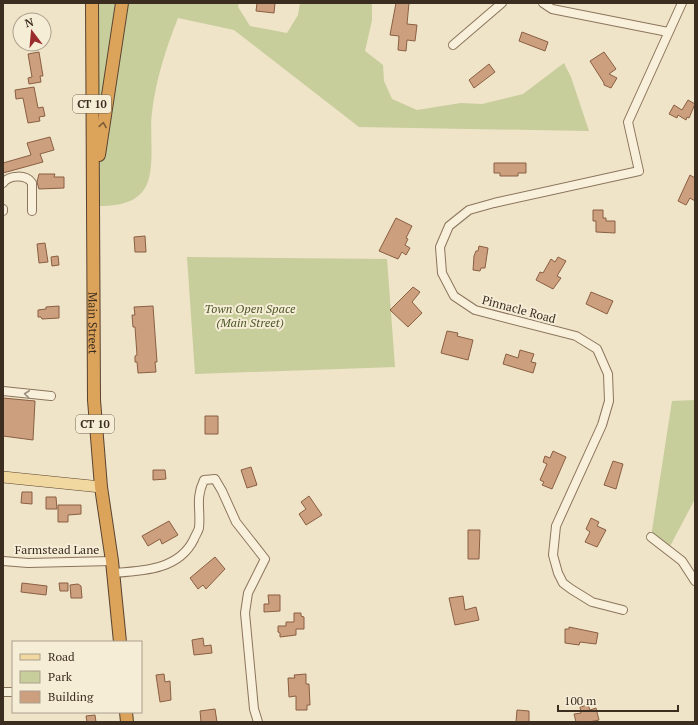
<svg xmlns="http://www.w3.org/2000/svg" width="698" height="725" viewBox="0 0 698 725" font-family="'PT Serif',serif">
<rect width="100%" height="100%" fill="#efe3c8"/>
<!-- green -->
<path fill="#c7cd9b" d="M92 3H239L238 7 250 26 287 33 298 15 300 3H372V20L365 51 383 65 384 81 392 99 417 110 461 103 482 104 523 94 564 63 571 77 589 131 359 127 234 30 178 18C166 48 156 79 152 112 149 133 156 170 145 188 134 206 111 206 93 206Z
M187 257 387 259 395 367 195 374Z
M695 400V499L668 550 651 537 672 401Z"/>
<!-- building -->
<path fill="#cc9f7e" stroke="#8a5f42" d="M257 3H275L274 13 256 11Z
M396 3H409L407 24 417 25 415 41 407 40 406 51 398 50 399 36 390 35Z
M522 32 548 42 545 51 519 41Z
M39 52 43 76H40L41 82 29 84 28 78 32 77 28 54Z
M604 52 616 69 609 74 617 78 611 88 604 85V83L590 61Z
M489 64 495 72 474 88 469 80Z
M34 87 38 108 43 107 45 116 39 117 40 121 28 123 23 98 16 99 15 90Z
M688 100 695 104 689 118 687 117 686 120 678 115 677 118 669 114 674 105 682 110Z
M50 137 54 150 40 154 43 162 3 173V163L31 155 27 143Z
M494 163H526V173H518V176H500V173H494Z
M39 174H55L54 177H64V188L39 189 37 182Z
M690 175 695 178V201L690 198 686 205 678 201Z
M593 210H603V218H606V221H615V233L596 232V221H593Z
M396 218 412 226 406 238 408 239 405 245 410 248 406 255 402 252 398 259 379 251Z
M145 236 146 252H135L134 237Z
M45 243 48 262 39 263 37 244Z
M479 246 488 248 485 268H481L480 271 473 270 474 256 476 251H478Z
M58 256 59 265 52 266 51 257Z
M558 257 566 261 557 276 561 278 553 289 536 280 540 272 543 273 551 259 555 262Z
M413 287 420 292 412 302 422 313 408 327 390 310Z
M591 292 613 301 607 314 586 304Z
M59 306V318L42 319 41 317H38V310L46 309V307Z
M153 306 157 362H155L156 372 138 373 137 362H135V356L137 355 135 327H133L132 315H135L134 307Z
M447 331 458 333 457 336 473 340 468 360 441 353Z
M520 350 534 354 531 362 536 363 533 373 503 364 506 354 518 358Z
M3 398 35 401 33 440 3 436Z
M205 416H218V434H205Z
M553 451 566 457 552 489 542 485 544 482 540 480 547 464 543 462 545 456 550 458Z
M613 461 623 464 616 489 604 485Z
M251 467 257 485 247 488 241 470Z
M153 470H165L166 479 153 480Z
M22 492H32V504L21 503Z
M309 496 322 515 306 525 299 514 306 509 301 502Z
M46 497H56L57 509H46Z
M58 505H81V514L68 515V522H58Z
M591 518 599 522 597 526 606 530 597 547 585 542 590 532 586 529Z
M169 521 178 535 162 544 160 539 148 546 142 536Z
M468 530H480L479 559H468Z
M215 557 225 569 206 589 203 585 198 589 190 578Z
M22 583 47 586 46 595 21 592Z
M59 583H68V591H60Z
M78 584 81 586 82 598H71L70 585Z
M268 595H280V611L264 612V604H269Z
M463 596 465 610 476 607 479 620 455 625 449 598Z
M294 613H301V616L304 617V629H296V635L280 637V633L278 632V626H286V622H294Z
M569 627 598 633 596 644 580 642 579 645 565 643V629H569Z
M203 638 204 646 211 645 212 653 194 655 192 640Z
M164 674 165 682 170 681 171 700 160 702 156 675Z
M306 674V684H309L310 705H307V710H296V696L289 697 288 678H295L294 675Z
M588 705 590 710 596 708 599 720 589 722H576L574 714 581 713 580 707Z
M215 709 217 722H201L200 711Z
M517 710 529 711V722H516Z
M95 715 96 722H87L86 716Z"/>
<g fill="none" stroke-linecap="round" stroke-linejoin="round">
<defs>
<path id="minor" d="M543 3 552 9 668 32
M453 45 502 3
M3 183C9 175 26 174 32 183V211
M3 209V211
M3 391 51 396
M651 537 682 561 695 581
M3 561 28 563 112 561
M113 573C143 571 179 570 194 539 195 536 198 532 199 528 201 509 195 499 204 480L215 479 222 491 236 522 265 559 248 593 245 613 254 709 258 722
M623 610 592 602 571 589 563 583 558 573 553 555 556 526 602 425 609 401 608 374 597 349 576 336 475 310 454 296 442 273 440 247 449 226 469 210 494 203 639 171 628 122 682 3
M3 692H13"/>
<path id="major" d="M3 477 101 487"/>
<g id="highway">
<path id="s1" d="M92 3 94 400 101 487 112 561 120 642"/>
<path d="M99 155 122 3"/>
<path d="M126 712 127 722"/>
</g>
</defs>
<!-- minor casing -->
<use href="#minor" stroke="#8b755c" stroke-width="10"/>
<!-- major casing -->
<use href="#major" stroke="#594330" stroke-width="12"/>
<!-- highway casing -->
<use href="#highway" stroke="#594330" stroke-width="14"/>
<!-- minor -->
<use href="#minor" stroke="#f9f0db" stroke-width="8"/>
<!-- major -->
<use href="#major" stroke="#f1d8a0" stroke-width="11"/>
<!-- highway -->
<use href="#highway" stroke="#dca35a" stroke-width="12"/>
</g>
<!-- one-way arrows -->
<defs><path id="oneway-chevron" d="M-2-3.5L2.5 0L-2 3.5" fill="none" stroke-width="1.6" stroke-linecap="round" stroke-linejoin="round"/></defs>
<use stroke="#7b5c37" href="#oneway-chevron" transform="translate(103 125) rotate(-81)"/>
<use stroke="#9a8e7e" href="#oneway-chevron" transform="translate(27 394) rotate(-174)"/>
<g text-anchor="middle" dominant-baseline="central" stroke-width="4" stroke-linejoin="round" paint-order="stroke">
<!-- shield labels -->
<g fill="#f6edd7" stroke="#736757" stroke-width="1">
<rect x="73" y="95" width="38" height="18" rx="3"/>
<rect x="76" y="415" width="38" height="18" rx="3"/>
</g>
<g font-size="11" font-weight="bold" fill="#3b2d20">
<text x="92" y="104">CT 10</text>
<text x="95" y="424">CT 10</text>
</g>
<!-- park labels -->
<g font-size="12" font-style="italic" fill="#4b5727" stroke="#f6edd7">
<text x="250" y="308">Town Open Space<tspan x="250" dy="14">(Main Street)</tspan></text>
</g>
<!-- street labels -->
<g font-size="12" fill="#3b2d20" stroke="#f6edd7">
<text transform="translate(519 309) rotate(15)">Pinnacle Road</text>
<text stroke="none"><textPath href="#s1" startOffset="320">Main Street</textPath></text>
<text x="57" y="549">Farmstead Lane</text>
</g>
</g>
<!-- border -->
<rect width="698" height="725" fill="none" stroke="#3b2d20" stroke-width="8"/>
<!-- legend -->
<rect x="12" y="641" width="130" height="72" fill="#f6edd7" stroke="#aba08e"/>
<rect x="20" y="654" width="20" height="6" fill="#f1d8a0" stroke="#aba08e"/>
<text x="48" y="661" font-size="12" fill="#3b2d20">Road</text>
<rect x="20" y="671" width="20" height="12" fill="#c7cd9b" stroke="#aba08e"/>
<text x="48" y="681" font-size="12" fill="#3b2d20">Park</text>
<rect x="20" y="691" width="20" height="12" fill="#cc9f7e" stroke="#aba08e"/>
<text x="48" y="701" font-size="12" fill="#3b2d20">Building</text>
<!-- north arrow -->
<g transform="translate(32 32) rotate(344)"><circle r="19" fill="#f6edd7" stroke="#aba08e"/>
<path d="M0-3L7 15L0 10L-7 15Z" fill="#9a2c2d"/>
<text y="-6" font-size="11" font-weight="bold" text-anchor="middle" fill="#3b2d20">N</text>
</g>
<!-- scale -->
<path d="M558 705v6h120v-6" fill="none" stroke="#3b2d20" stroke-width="2"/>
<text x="564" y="705" font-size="12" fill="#3b2d20" stroke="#f6edd7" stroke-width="3" paint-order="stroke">100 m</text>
</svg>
